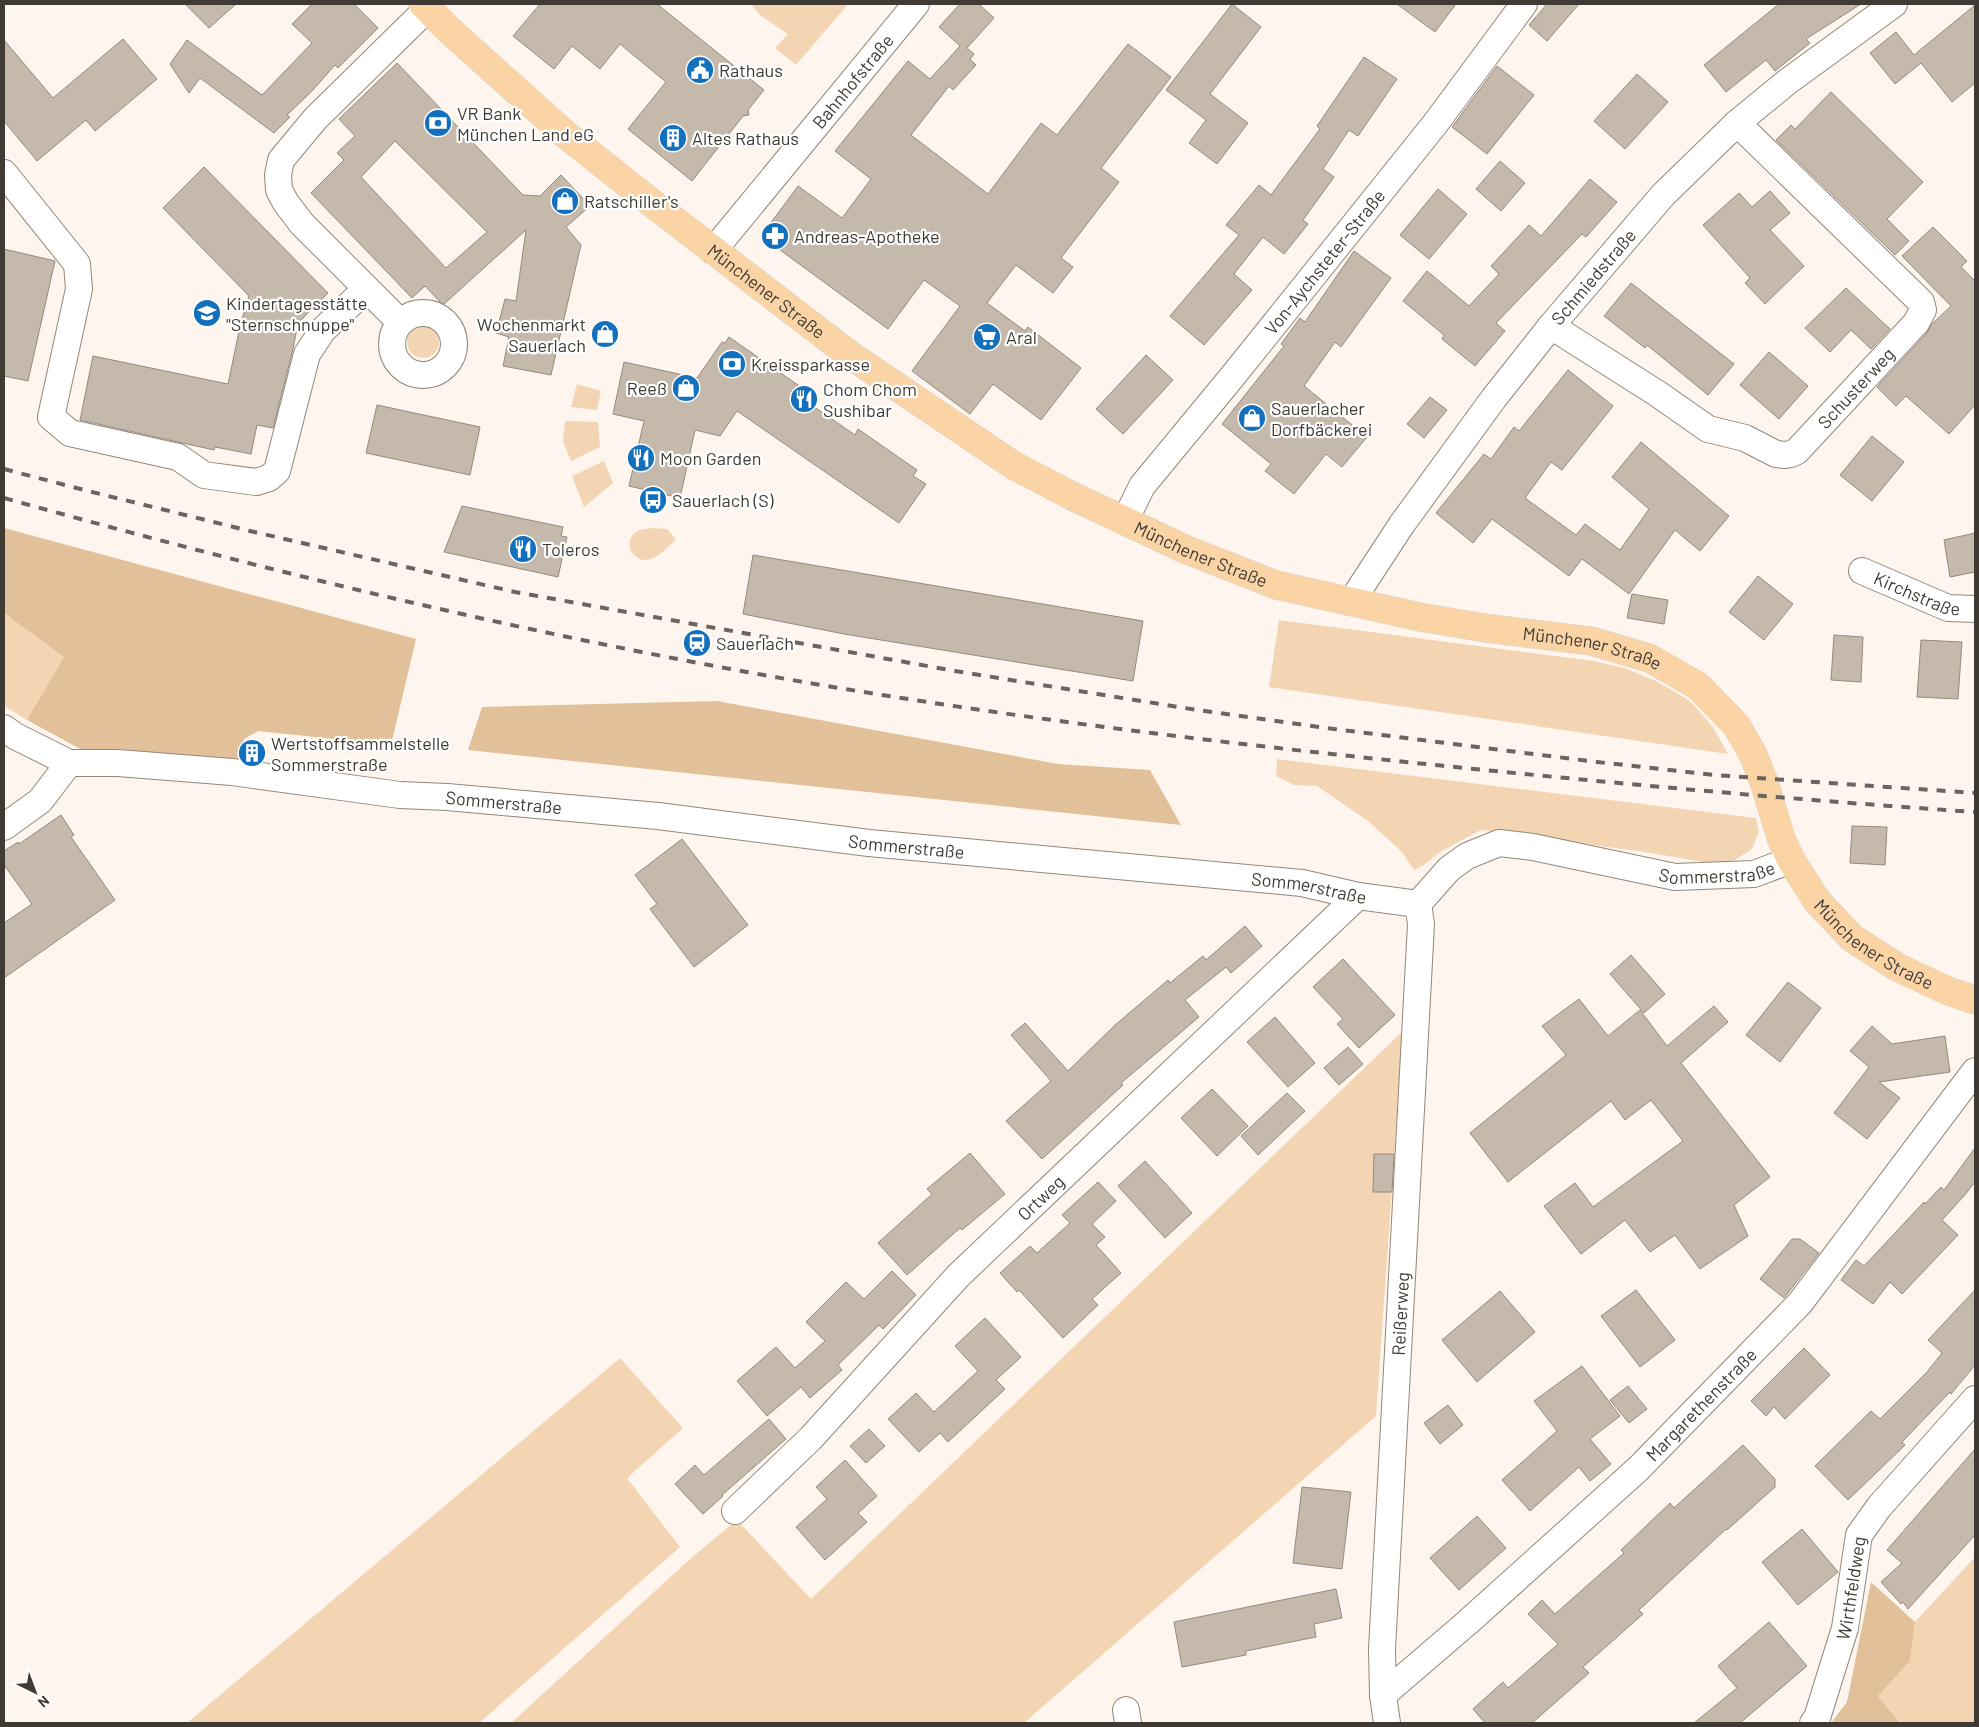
<svg xmlns="http://www.w3.org/2000/svg" width="1979" height="1727" viewBox="0 0 1979 1727" font-family="Barlow,sans-serif">
<rect width="100%" height="100%" fill="#fef6ee"/>
<!-- green -->
<path fill="#f3d5b4" d="M751 4H848L796 65 775 48 788 34 761 16Z
M407 342a16 16 0 1 1 32 0a16 16 0 1 1-32 0Z
M577 384 601 391 597 410 571 407Z
M565 421 598 422 600 447 571 461 563 441Z
M604 461 613 483 584 507 572 476Z
M654 528 667 529 676 539C669 546 661 555 651 559 632 565 621 540 638 531 643 528 649 529 654 528Z
M4 613 65 657 27 720 4 706Z
M1279 620 1594 661 1625 668 1656 681 1690 701 1713 727 1728 754 1269 687Z
M1277 759 1756 818 1759 832 1752 849 1735 860 1715 864 1645 852 1481 830 1440 852 1424 865 1414 870 1401 851 1368 821 1317 786 1294 785 1276 776Z
M1403 1031 1376 1416 1024 1723H511L690 1559 737 1520 811 1599Z
M620 1358 683 1428 627 1478 680 1547 479 1723H187Z
M1975 1557V1723H1900L1878 1696 1910 1661 1915 1622Z"/>
<!-- forest -->
<path fill="#e1c09a" d="M4 528 416 639 391 745 258 731 244 739 242 763 84 751 27 720 64 657 4 613Z
M717 701 1058 764 1150 770 1181 825 468 750 482 707Z
M1871 1582 1915 1622 1910 1661 1878 1696 1900 1723H1831L1847 1702Z"/>
<!-- building -->
<path fill="#c5b9ac" stroke="#958a7d" fill-rule="evenodd" d="M185 4H236L209 28Z
M312 4H354L378 28 338 68 335 65 312 91 287 115 290 117 274 133 200 78 189 93 170 64 187 40 262 95 312 43 292 24Z
M540 4H657L764 90 748 110 749 115 743 116 692 181 628 129 666 82 620 44 600 69 572 46 554 69 513 36Z
M960 4H979L994 18 967 48 974 54 970 59 976 65 953 90 949 86 911 135 988 194 1041 123 1057 135 1128 44 1171 77 1101 168 1119 182 1061 258 1073 267 1053 293 1016 265 987 303 1025 331 1028 327 1081 368 1041 420 993 384 970 414 912 371 960 306 924 280 888 329 761 236 798 186 842 218 871 179 835 151 908 61 930 79 960 46 939 27Z
M1232 4 1261 27 1210 94 1248 123 1217 164 1189 143 1206 120 1166 90Z
M1397 4H1456L1435 32Z
M1547 4H1579L1547 41 1529 25Z
M1779 4H1861L1806 39 1810 43 1775 71 1766 60 1726 92 1704 65Z
M1975 5V83L1952 102 1921 63 1895 84 1870 53 1896 32 1914 55Z
M123 39 157 79 95 131 86 120 37 161 4 121V40L53 98Z
M1364 57 1397 79 1358 136 1349 130 1323 169 1334 177 1303 220 1308 224 1284 254 1263 237 1234 274 1252 290 1204 345 1170 316 1239 235 1226 225 1259 185 1271 195 1320 129 1317 126Z
M397 63 523 195 540 196 561 175 590 206 566 227 581 245 551 375 503 366 509 337 496 333 505 299 516 301 526 230 443 305 425 286 412 298 311 193 344 160 337 153 355 136 339 119ZM395 141 487 232 446 268 361 177Z
M1497 66 1534 95 1487 154 1452 127Z
M1637 74 1668 102 1625 149 1594 121Z
M1831 92 1923 182 1887 219 1909 241 1895 255 1776 140 1791 125 1795 129Z
M1500 161 1525 183 1501 211 1476 189Z
M204 167 328 293 298 323 293 349 273 428 257 425 251 454 215 447 214 450 80 420 93 356 228 384 241 322 249 296 163 208Z
M1590 179 1617 202 1586 237 1582 234 1496 323 1505 331 1475 366 1442 339 1444 335 1403 301 1427 271 1469 306 1499 274 1491 266 1529 225 1541 236Z
M1438 189 1467 214 1429 259 1400 235Z
M1770 191 1790 213 1770 230 1804 266 1765 304 1745 283 1750 278 1703 225 1739 193 1752 207Z
M1933 227 1967 261 1961 267 1975 281V405L1949 434 1906 396 1896 406 1877 387 1927 333 1932 324 1951 306 1902 256Z
M4 249 55 261 28 381 4 376Z
M1354 251 1391 278 1341 347 1335 342 1304 386 1367 437 1342 467 1326 454 1294 494 1265 471 1271 464 1222 424 1284 346 1281 344 1300 318 1305 322Z
M1631 283 1734 364 1708 395 1647 345 1645 348 1604 316Z
M1846 288 1890 329 1871 349 1851 330 1830 352 1805 328Z
M729 337 818 399 813 406 855 435 858 429 917 470 913 476 926 484 899 523 737 411 720 436 695 430 680 498 629 486 644 421 613 414 624 362 697 378 722 342 725 343Z
M1769 352 1808 386 1779 419 1740 385Z
M1146 355 1173 380 1123 434 1096 409Z
M1568 370 1613 406 1562 470 1551 462 1525 498 1576 535 1585 524 1620 550 1649 509 1612 477 1641 442 1729 516 1700 551 1675 530 1629 594 1582 559 1569 576 1492 519 1473 543 1436 513 1484 454 1491 459 1514 427 1519 431Z
M1430 397 1447 410 1424 438 1407 424Z
M377 405 480 427 470 475 366 453Z
M1872 436 1904 462 1872 501 1840 475Z
M462 506 563 527 561 536 567 537 558 577 444 552Z
M1975 533V572L1950 577 1944 540Z
M753 555 1143 621 1133 681 844 634 743 614Z
M1758 576 1793 604 1764 640 1729 612Z
M1632 594 1668 600 1664 624 1627 618Z
M1834 635 1863 637 1861 682 1831 680Z
M1921 640 1962 642 1958 699 1917 697Z
M61 815 74 835 71 837 115 900 4 978V923L32 904 4 865V851L18 842 19 844Z
M1852 826 1887 827 1885 865 1850 863Z
M682 839 748 925 694 967 650 909 657 904 635 875Z
M1245 926 1262 946 1231 973 1226 967 1185 1000 1199 1017 1121 1083 1123 1085 1042 1159 1006 1121 1051 1081 1011 1035 1025 1023 1068 1071 1114 1026 1168 980 1170 983 1203 956 1206 960Z
M1631 955 1665 994 1644 1013 1610 974Z
M1343 959 1395 1015 1359 1048 1337 1024 1343 1019 1313 987Z
M1788 982 1821 1008 1780 1062 1746 1035Z
M1579 999 1608 1036 1640 1010 1667 1046 1714 1006 1728 1022 1681 1063 1770 1177 1734 1205 1748 1236 1700 1269 1675 1235 1650 1252 1625 1220 1581 1254 1544 1206 1575 1183 1593 1207 1683 1141 1651 1100 1625 1120 1611 1101 1508 1182 1470 1133 1566 1055 1542 1026Z
M1275 1017 1315 1063 1288 1087 1247 1042Z
M1872 1026 1892 1044 1945 1036 1950 1072 1879 1082 1900 1098 1867 1139 1834 1113 1869 1067 1850 1051Z
M1348 1047 1363 1064 1339 1085 1324 1068Z
M1212 1089 1248 1126 1217 1156 1181 1118Z
M1287 1093 1305 1111 1258 1155 1241 1136Z
M1975 1148V1182L1964 1196 1942 1220 1958 1235 1902 1294 1890 1282 1873 1304 1841 1280 1856 1260 1864 1266 1924 1202 1925 1204 1941 1187 1944 1190Z
M970 1153 1005 1194 962 1230 960 1228 907 1275 878 1243 932 1194 927 1189Z
M1374 1154H1394L1392 1192H1373Z
M1145 1161 1192 1213 1165 1238 1118 1186Z
M1098 1182 1116 1201 1092 1224 1105 1237 1096 1245 1121 1273 1092 1299 1098 1305 1063 1338 1019 1290 1017 1292 1000 1273 1030 1246 1037 1253 1070 1223 1062 1215Z
M1792 1239H1800L1819 1253 1784 1298 1760 1279Z
M892 1271 916 1295 883 1329 879 1325 838 1365 842 1370 810 1398 801 1387 767 1416 737 1381 776 1347 795 1368 825 1341 806 1322 846 1282 864 1299Z
M1636 1290 1675 1340 1640 1367 1601 1316Z
M1975 1290V1365L1951 1394 1950 1392 1902 1442 1905 1445 1848 1500 1815 1466 1871 1411 1880 1419 1927 1372 1942 1353 1928 1340Z
M1500 1291 1535 1332 1477 1382 1442 1340Z
M985 1318 1021 1357 996 1380 1005 1389 948 1442 940 1433 919 1452 888 1419 916 1393 934 1412 978 1371 955 1346Z
M1804 1348 1830 1375 1785 1419 1774 1407 1766 1416 1751 1401Z
M1582 1366 1620 1416 1590 1439 1611 1464 1590 1481 1579 1467 1530 1511 1502 1480 1557 1431 1534 1401Z
M1628 1386 1647 1409 1629 1423 1610 1400Z
M1448 1405 1463 1425 1440 1444 1424 1423Z
M769 1419 786 1439 722 1495 723 1496 703 1514 675 1484 695 1465 704 1475Z
M869 1429 885 1446 866 1463 850 1446Z
M1743 1445 1775 1479V1487L1727 1530 1726 1529 1639 1610 1643 1614 1583 1667 1589 1673 1532 1723H1485L1473 1709 1503 1682 1508 1688 1558 1644 1528 1614 1542 1600 1555 1614 1624 1553 1621 1550 1670 1503 1674 1508Z
M1975 1449V1535L1908 1609 1903 1602 1901 1604 1881 1582 1902 1563 1887 1550Z
M845 1460 877 1496 858 1513 867 1522 825 1560 796 1527 827 1499 816 1487Z
M1302 1487 1351 1492 1342 1569 1293 1563Z
M1477 1516 1506 1548 1459 1590 1430 1558Z
M1802 1529 1838 1572 1798 1605 1762 1562Z
M1336 1589 1342 1618 1314 1624 1316 1637 1246 1651V1655L1182 1667 1174 1622Z
M1769 1622 1807 1666 1740 1723H1694L1737 1688 1718 1666Z"/>
<g fill="none" stroke-linecap="round" stroke-linejoin="round">
<defs>
<g id="minor">
<path d="M4 173 77 264 79 289 51 417 70 433 178 457 204 475 256 482 269 478 277 471 307 354 323 330 366 289"/>
<path id="s1" d="M713 251 916 4"/>
<circle cx="423" cy="344" r="31"/>
<path d="M400 322 302 224 286 203 279 190 278 175 281 160 315 119 428 8"/>
<path id="s2" d="M1551 326 1658 394 1708 429 1745 438 1776 454 1785 455 1791 454 1797 451 1916 323 1923 310 1921 302 1737 123"/>
<path id="s3" d="M1125 521 1142 486 1232 377 1435 124 1524 4"/>
<path id="s4" d="M1862 571 1948 608 1975 609"/>
<path id="s5" d="M1351 602 1402 524 1494 398 1551 326 1663 195 1737 123 1787 82 1894 4"/>
<path id="s6" d="M4 728 15 736 69 763H118L232 772 400 795 447 797 658 816 869 843 1302 883 1358 896 1418 904"/>
<path d="M4 827 40 801 69 763"/>
<path id="s7" d="M1418 904 1449 869 1467 856 1499 843 1533 847 1675 877 1754 874 1791 860"/>
<path id="s8" d="M735 1511 811 1438 958 1276 1358 896"/>
<path id="s9" d="M1383 1695 1468 1622 1638 1469 1800 1303 1975 1071"/>
<path d="M1126 1710 1128 1723"/>
<path id="s10" d="M1387 1723 1383 1695 1382 1649 1421 924 1418 904"/>
<path id="s11" d="M1813 1723 1817 1718 1845 1628 1859 1535 1879 1507 1975 1399"/>
</g>
<g id="major">
<path id="s12" d="M423 4 449 30 565 134 657 207 850 355 1013 465 1072 496 1187 550 1276 585 1420 617 1485 628 1591 641 1649 658 1698 686 1736 725 1753 754 1765 785 1781 838 1791 860 1817 901 1852 938 1897 967 1948 991 1975 1000"/>
</g>
</defs>
<!-- minor casing -->
<use href="#minor" stroke="#92877a" stroke-width="28"/>
<!-- major casing -->
<use href="#major" stroke="#d5d4d2" stroke-width="29"/>
<!-- minor -->
<use href="#minor" stroke="#fff" stroke-width="26"/>
<!-- major -->
<use href="#major" stroke="#fbd4a6" stroke-width="28"/>
<!-- rail -->
<path stroke="#6b655f" stroke-width="4" stroke-dasharray="9 9" stroke-linecap="butt" d="M4 469 88 491 250 531 515 592 955 671 1197 710 1334 729 1597 762 1714 775 1975 793
M4 498C230 561 457 617 688 661 938 709 1191 740 1445 766 1621 784 1798 800 1975 812"/>
</g>
<!-- icons -->
<defs>
<symbol id="civic-disc" viewBox="-11 -11 22 22"><circle r="9.5" fill="#1370bd" stroke="#fff"/><path d="M-.6-6.5H3V-4.5H.6V-3L4-1V1h2V6H-6V1h2V-1L-.6-3ZM-1.2 2.5V6h2.4V2.5Z" fill="#fff"/></symbol>
<symbol id="bank-disc" viewBox="-11 -11 22 22"><circle r="9.5" fill="#1370bd" stroke="#fff"/><path d="M-6-4H6V4H-6ZM0-2.3a2.3 2.3 0 1 0 0 4.6a2.3 2.3 0 1 0 0-4.6Z" fill="#fff"/></symbol>
<symbol id="building-disc" viewBox="-11 -11 22 22"><circle r="9.5" fill="#1370bd" stroke="#fff"/><path d="M-4-6H4V6H1V3H-1V6H-4ZM-2.5-4.3h1.7v1.8h-1.7ZM.8-4.3h1.7v1.8H.8ZM-2.5-1h1.7V.8h-1.7ZM.8-1h1.7V.8H.8Z" fill="#fff"/></symbol>
<symbol id="shop-disc" viewBox="-11 -11 22 22"><circle r="9.5" fill="#1370bd" stroke="#fff"/><path d="M-5-2.5h2.3a2.7 3.5 0 0 1 5.4 0H5L5.5 6h-11ZM-1.5-2.5h3a1.5 2.3 0 0 0-3 0Z" fill="#fff"/></symbol>
<symbol id="pharmacy-disc" viewBox="-11 -11 22 22"><circle r="9.5" fill="#1370bd" stroke="#fff"/><path d="M-2-6h4v4h4v4h-4v4h-4v-4h-4v-4h4Z" fill="#fff"/></symbol>
<symbol id="school-disc" viewBox="-11 -11 22 22"><circle r="9.5" fill="#1370bd" stroke="#fff"/><path d="M0-5L7-2L0 1L-7-2ZM-4 1L0 2.5L4 1V4Q0 6-4 4Z" fill="#fff"/></symbol>
<symbol id="supermarket-disc" viewBox="-11 -11 22 22"><circle r="9.5" fill="#1370bd" stroke="#fff"/><path d="M-6-5.5h2.5l.6 2H6L4.5 2H-2.5L-4.4-4H-6ZM-1.5 3.2a1.3 1.3 0 1 0 .1 0ZM3 3.2a1.3 1.3 0 1 0 .1 0Z" fill="#fff"/></symbol>
<symbol id="restaurant-disc" viewBox="-11 -11 22 22"><circle r="9.5" fill="#1370bd" stroke="#fff"/><path d="M-5-6h1v4h1v-4h1v4h1v-4h1v5L-1.5 .5V6h-2V.5L-5-1ZM5-6V6H3V1.5H1.5Q1.5-4 5-6Z" fill="#fff"/></symbol>
<symbol id="bus-disc" viewBox="-11 -11 22 22"><circle r="9.5" fill="#1370bd" stroke="#fff"/><path d="M-5-6H5V4H4V6H2V4H-2V6H-4V4H-5ZM-3.5-4V0h7V-4ZM-3.5 1.2v1.5H-2V1.2ZM2 1.2v1.5H3.5V1.2Z" fill="#fff"/></symbol>
<symbol id="station-disc" viewBox="-11 -11 22 22"><circle r="9.5" fill="#1370bd" stroke="#fff"/><path d="M-3-6H3Q5-6 5-4V2Q5 4 3 4L4.5 6H3L1.5 4h-3L-3 6H-4.5L-3 4Q-5 4-5 2V-4Q-5-6-3-6ZM-3.5-4v3h7v-3ZM-3.5 1v1.5H-2V1ZM2 1v1.5H3.5V1Z" fill="#fff"/></symbol>
</defs>
<g fill-rule="evenodd">
<use href="#civic-disc" x="684" y="54" width="32" height="32"/>
<use href="#bank-disc" x="422" y="107" width="32" height="32"/>
<use href="#building-disc" x="657" y="122" width="32" height="32"/>
<use href="#shop-disc" x="549" y="185" width="32" height="32"/>
<use href="#pharmacy-disc" x="759" y="220" width="32" height="32"/>
<use href="#school-disc" x="191" y="297" width="32" height="32"/>
<use href="#shop-disc" x="589" y="318" width="32" height="32"/>
<use href="#supermarket-disc" x="971" y="321" width="32" height="32"/>
<use href="#bank-disc" x="716" y="348" width="32" height="32"/>
<use href="#shop-disc" x="670" y="372" width="32" height="32"/>
<use href="#restaurant-disc" x="788" y="383" width="32" height="32"/>
<use href="#shop-disc" x="1236" y="402" width="32" height="32"/>
<use href="#restaurant-disc" x="625" y="442" width="32" height="32"/>
<use href="#bus-disc" x="637" y="484" width="32" height="32"/>
<use href="#restaurant-disc" x="507" y="533" width="32" height="32"/>
<use href="#station-disc" x="681" y="627" width="32" height="32"/>
<use href="#building-disc" x="236" y="737" width="32" height="32"/>
</g>
<g text-anchor="middle" dominant-baseline="central" stroke-width="4.5" stroke-linejoin="round" paint-order="stroke">
<!-- poi labels -->
<g font-size="18" fill="#3f3a34" stroke="#fff" text-anchor="start">
<text x="719" y="70">Rathaus</text>
<text x="457" y="113">VR Bank<tspan x="457" dy="21">München Land eG</tspan></text>
<text x="692" y="138">Altes Rathaus</text>
<text x="584" y="201">Ratschiller's</text>
<text x="794" y="236">Andreas-Apotheke</text>
<text x="226" y="303">Kindertagesstätte<tspan x="226" dy="21">"Sternschnuppe"</tspan></text>
<text x="586" y="324" text-anchor="end">Wochenmarkt<tspan x="586" dy="21">Sauerlach</tspan></text>
<text x="1006" y="337">Aral</text>
<text x="751" y="364">Kreissparkasse</text>
<text x="667" y="388" text-anchor="end">Reeß</text>
<text x="823" y="389">Chom Chom<tspan x="823" dy="21">Sushibar</tspan></text>
<text x="1271" y="408">Sauerlacher<tspan x="1271" dy="21">Dorfbäckerei</tspan></text>
<text x="660" y="458">Moon Garden</text>
<text x="672" y="500">Sauerlach (S)</text>
<text x="542" y="549">Toleros</text>
<text x="716" y="643">Sauerlach</text>
<text x="271" y="743">Wertstoffsammelstelle<tspan x="271" dy="21">Sommerstraße</tspan></text>
</g>
<!-- street labels -->
<g font-size="18" fill="#3f3a34" stroke="#fff">
<text stroke="none"><textPath href="#s1" startOffset="220">Bahnhofstraße</textPath></text>
<text stroke="none"><textPath href="#s3" startOffset="328">Von-Aychsteter-Straße</textPath></text>
<text stroke="none"><textPath href="#s5" startOffset="406">Schmiedstraße</textPath></text>
<text stroke="none"><textPath href="#s12" startOffset="448">Münchener Straße</textPath></text>
<text stroke="none"><textPath href="#s2" startOffset="369">Schusterweg</textPath></text>
<text stroke="none"><textPath href="#s12" startOffset="958">Münchener Straße</textPath></text>
<text stroke="none"><textPath href="#s4" startOffset="60">Kirchstraße</textPath></text>
<text stroke="none"><textPath href="#s12" startOffset="1362">Münchener Straße</textPath></text>
<text stroke="none"><textPath href="#s6" startOffset="511">Sommerstraße</textPath></text>
<text stroke="none"><textPath href="#s6" startOffset="916">Sommerstraße</textPath></text>
<text stroke="none"><textPath href="#s7" startOffset="325">Sommerstraße</textPath></text>
<text stroke="none"><textPath href="#s6" startOffset="1321">Sommerstraße</textPath></text>
<text stroke="none"><textPath href="#s12" startOffset="1798">Münchener Straße</textPath></text>
<text stroke="none"><textPath href="#s8" startOffset="438">Ortweg</textPath></text>
<text stroke="none"><textPath href="#s10" startOffset="410">Reißerweg</textPath></text>
<text stroke="none"><textPath href="#s9" startOffset="431">Margarethenstraße</textPath></text>
<text stroke="none"><textPath href="#s11" startOffset="141">Wirthfeldweg</textPath></text>
</g>
</g>
<!-- border -->
<rect width="1979" height="1727" fill="none" stroke="#3f3a34" stroke-width="10"/>
<!-- north arrow -->
<g transform="translate(35 1692) rotate(138)" stroke="#ffffff" stroke-width="4" paint-order="stroke">
<path d="M0-4L9 19L0 12L-9 19Z" fill="#3f3a34"/>
<text y="-8" font-size="14" font-weight="bold" text-anchor="middle" fill="#3f3a34">N</text>
</g>
</svg>
